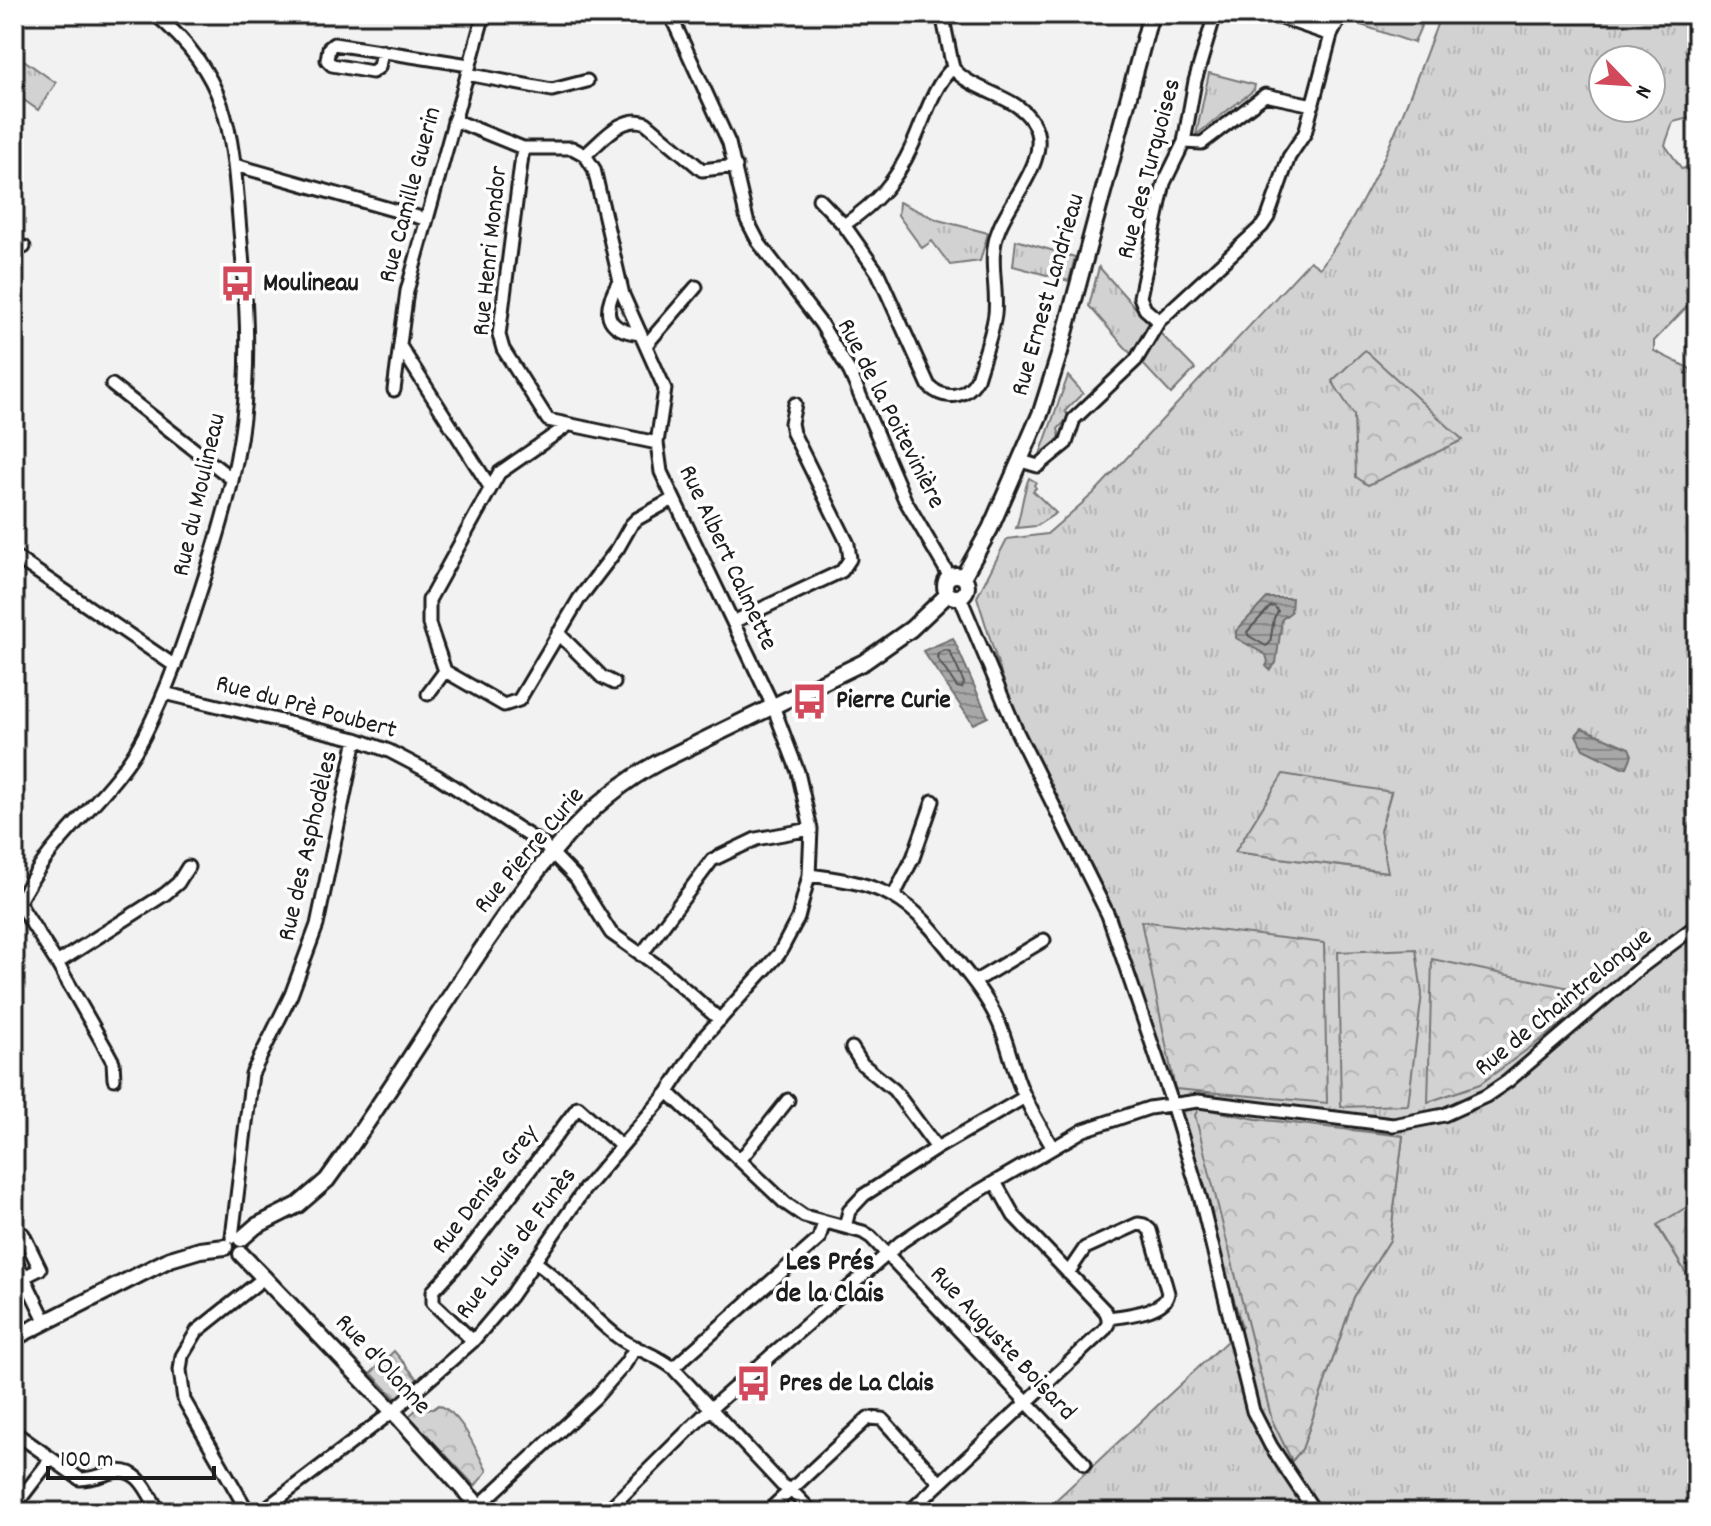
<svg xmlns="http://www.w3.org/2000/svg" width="1711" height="1526" viewBox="0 0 1711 1526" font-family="Dekko,sans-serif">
<defs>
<pattern id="grass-tufts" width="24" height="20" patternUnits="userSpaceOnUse" patternTransform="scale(2)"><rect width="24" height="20" fill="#d2d2d2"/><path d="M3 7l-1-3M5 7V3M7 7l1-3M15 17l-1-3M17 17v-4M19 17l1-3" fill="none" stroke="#b4b4b4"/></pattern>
<pattern id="forest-crowns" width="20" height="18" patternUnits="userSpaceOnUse" patternTransform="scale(2)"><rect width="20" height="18" fill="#d2d2d2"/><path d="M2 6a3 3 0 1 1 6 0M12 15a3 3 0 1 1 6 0" fill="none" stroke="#b4b4b4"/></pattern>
<pattern id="water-rules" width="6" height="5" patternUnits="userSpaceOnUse" patternTransform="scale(2)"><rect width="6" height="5" fill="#a8a8a8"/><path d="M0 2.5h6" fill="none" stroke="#888"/></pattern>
</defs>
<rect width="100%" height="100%" fill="#f2f2f2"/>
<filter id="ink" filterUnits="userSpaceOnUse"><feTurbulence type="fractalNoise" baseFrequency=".0125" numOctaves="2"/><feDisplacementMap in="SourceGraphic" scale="16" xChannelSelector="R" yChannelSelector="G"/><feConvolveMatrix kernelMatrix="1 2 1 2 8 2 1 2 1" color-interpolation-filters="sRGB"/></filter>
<g filter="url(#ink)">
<!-- grass -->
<path fill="url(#grass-tufts)" stroke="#777" stroke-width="2" fill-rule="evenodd" d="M1357 14H1426L1414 43 1352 22Z
M1441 14H1697V116L1673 122 1665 145 1682 169 1697 163V296L1654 341V351L1697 372V1201L1657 1226 1697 1291V1512H1043L1242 1327 1174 1097 1116 914 1011 705 977 597 1007 539 1047 534 1094 493 1310 261 1320 268C1378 190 1407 103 1441 14ZM1603 60H1651V108H1603ZM1391 792 1380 831 1387 872 1235 852ZM1200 1108 1256 1119 1403 1136 1390 1240 1354 1297 1302 1449 1292 1461 1272 1420 1196 1115Z
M14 53 56 83 38 110 14 93Z
M1209 73 1255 85 1254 90 1196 135Z
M899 202 938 220 988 233 980 261 950 265 932 241 922 248 898 215Z
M1016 240 1075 257 1069 281 1013 266Z
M1099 267 1149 323 1131 354 1089 306Z
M1160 333 1195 369 1171 394 1141 362Z
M1068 376 1083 393 1065 411 1069 417 1058 429 1060 437 1057 440 1060 443 1038 460Z
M1029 478 1036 482 1034 485 1036 488 1033 491 1056 513 1036 526 1016 528C1022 511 1022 495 1029 478Z"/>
<!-- forest -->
<path fill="url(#forest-crowns)" stroke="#777" stroke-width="2" d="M1365 350 1463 440 1368 485 1356 477 1354 415 1332 381Z
M1283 774 1391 792 1380 831 1388 872 1235 852Z
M1141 921 1324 943 1327 1103 1175 1089Z
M1416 949 1422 994 1408 1105 1341 1107 1338 952Z
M1432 959 1584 991 1580 1011 1480 1084 1428 1102Z
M1199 1108 1256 1119 1403 1136 1390 1240 1354 1297 1302 1449 1292 1461 1272 1420 1195 1115Z
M1697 1201V1291L1657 1225Z
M394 1351 418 1380 396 1399 371 1373Z
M439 1405C463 1415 475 1449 487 1471L475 1486 409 1416 418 1408 433 1409Z"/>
<!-- water -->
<path fill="url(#water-rules)" stroke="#707070" stroke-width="2" d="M1267 598H1292L1291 612 1282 619 1276 663 1270 670 1266 666 1268 662 1266 655 1236 638V631Z
M953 638 988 717 973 724 923 651Z
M1582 728 1629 748 1632 755 1627 767 1622 768 1583 749 1576 735Z"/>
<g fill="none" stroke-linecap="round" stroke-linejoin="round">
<!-- shore -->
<path stroke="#545454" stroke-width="2" d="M1274 606 1278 611 1274 618 1270 643 1266 646 1249 636 1247 632 1270 607Z
M946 650 950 652 964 683 962 688 957 687 937 658 938 653Z"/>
<defs>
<path id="minor" d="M670 14 729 143 747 220 759 243 821 324 850 372 905 500 950 577
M942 14 953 68
M1270 14 1331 35
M1298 14 1334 27
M382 51 379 67 372 72 332 65 327 60 329 48 334 44 469 65
M467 74 552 90 587 81
M1184 142 1202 143 1265 95 1313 105
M523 148 499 335 503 349 548 420 657 443
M585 155C602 141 623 113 646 123L702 170 736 166
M235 165 425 219
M819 199 844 225 878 273 929 386C945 401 966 398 977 379 983 358 992 336 995 314 998 285 987 257 999 229 1010 199 1053 156 1033 123 1017 94 973 93 953 68
M844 225C877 202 895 183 912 146 923 123 934 83 953 68
M14 247H24
M619 282C602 310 603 330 641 334
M1159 321 1145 309 1140 297 1164 183 1184 142 1195 81 1215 14
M646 345 696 287
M400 346 490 487
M112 385 232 479
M394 390 407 291 484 14
M567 426 499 473 429 600V624L445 671 504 705 519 700 579 599 618 548 631 525 637 519 673 499
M1021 461 1038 466 1066 443 1074 419 1136 360 1159 321 1262 226 1268 217 1289 157 1305 133 1331 35 1342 14
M14 556 175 666
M960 597 1017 732 1108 915 1169 1094 1201 1200 1253 1411 1271 1446 1315 1512
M733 622 842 571 850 559 848 544 793 433 791 423 795 404
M558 633 602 677 614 683
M164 693 356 739 389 751 437 776 545 846 576 878 611 933 662 969 720 1020
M428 694 445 671
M809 875C888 885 908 896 956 959 971 978 987 997 997 1019 1007 1039 1011 1062 1019 1083 1028 1106 1040 1127 1053 1148
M894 895 913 858 933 801
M18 902 57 963 106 1049 113 1062 114 1079
M14 910C25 890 36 871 50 853 81 814 121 781 144 736 168 689 185 639 201 589 219 533 236 477 243 418 250 355 246 294 240 231 232 137 233 80 155 14
M641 955 712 860 756 839 811 829
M57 963 165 894 178 883 188 867
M974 982 1044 940
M852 1048 862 1064 894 1090 937 1148
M668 1092 785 1203 804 1216 863 1232 871 1237 1085 1464
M741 1159 788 1100
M995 1182 1014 1216 1106 1312 1108 1318
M845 1227 849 1211 864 1195 937 1148 1025 1097
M232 1237 252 1074 291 995 317 925 356 739
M14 1238 23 1234 40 1269 24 1277
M14 1257 46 1322
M535 1262C566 1283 588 1315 618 1337 635 1350 656 1354 673 1368L782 1485 791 1490 812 1512
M1068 1273 1085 1248 1138 1224 1144 1225 1150 1230 1168 1293C1166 1312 1125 1316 1108 1318
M473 1341 433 1303V1291L459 1263 578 1107 621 1146
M673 1368 819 1239 824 1222
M14 1432 80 1479C92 1479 102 1475 113 1472 139 1466 148 1493 159 1512
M480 1505 595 1398 625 1364 636 1347
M14 1507 50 1460
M248 1512 184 1400 180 1370 182 1356 197 1331 265 1277
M261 1512 392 1412 473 1341 511 1296 584 1190 668 1092 704 1037 779 954 798 918 809 875 811 829 798 772 773 706 661 472 657 443 665 389 623 295 594 169 585 155 572 148H523L454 120
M606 1512 710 1409 901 1242 964 1200 1084 1130 1149 1108 1198 1101 1393 1125 1444 1115 1486 1096 1508 1081 1641 967 1697 925
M767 1512 868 1418 882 1419 940 1483
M909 1512 1104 1330 1108 1324V1318"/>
<path id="tertiary" d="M945 586a11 11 0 1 1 22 0a11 11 0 1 1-22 0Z
M963 577 990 529 1041 412 1060 352 1151 14
M241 1239 256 1226 298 1205 327 1180C380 1107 427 1030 477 956 528 882 578 805 659 762L864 662 911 629 948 594
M241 1254 401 1420 484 1512
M14 1338 170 1259 200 1250 225 1247"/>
</defs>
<!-- minor casing -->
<use href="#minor" stroke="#1c1c1c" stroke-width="17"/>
<!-- tertiary casing -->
<use href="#tertiary" stroke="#1c1c1c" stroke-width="20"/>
<!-- minor -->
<use href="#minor" stroke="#fff" stroke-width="11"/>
<!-- tertiary -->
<use href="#tertiary" stroke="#fff" stroke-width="14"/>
</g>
</g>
<!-- icons -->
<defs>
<symbol id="bus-bare" viewBox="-9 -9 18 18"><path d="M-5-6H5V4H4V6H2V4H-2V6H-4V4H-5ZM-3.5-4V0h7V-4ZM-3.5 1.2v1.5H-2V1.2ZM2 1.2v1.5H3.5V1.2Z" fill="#d1495b" stroke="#fff" stroke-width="2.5" paint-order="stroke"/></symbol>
</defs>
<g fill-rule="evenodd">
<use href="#bus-bare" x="212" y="258" width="51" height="51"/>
<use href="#bus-bare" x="784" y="676" width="51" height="51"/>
<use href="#bus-bare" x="728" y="1358" width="51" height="51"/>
</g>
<g text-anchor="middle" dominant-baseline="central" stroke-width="7" stroke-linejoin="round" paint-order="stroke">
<!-- street labels -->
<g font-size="26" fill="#1c1c1c" stroke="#fff">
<text transform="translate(1150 169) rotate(-75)">Rue des Turquoises</text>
<text transform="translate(411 195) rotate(-75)">Rue Camille Guerin</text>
<text transform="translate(491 251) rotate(-84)">Rue Henri Mondor</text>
<text transform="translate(1049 295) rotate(-74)">Rue Ernest Landrieau</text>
<text transform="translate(890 414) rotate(63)">Rue de la Poitevinière</text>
<text transform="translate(200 495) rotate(-77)">Rue du Moulineau</text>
<text transform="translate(727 558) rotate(65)">Rue Albert Calmette</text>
<text transform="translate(306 708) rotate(15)">Rue du Prè Poubert</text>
<text transform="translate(309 846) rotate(-77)">Rue des Asphodèles</text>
<text transform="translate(530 851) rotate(-50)">Rue Pierre Curie</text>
<text transform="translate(1564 1003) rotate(-39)">Rue de Chaintrelongue</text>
<text transform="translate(486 1190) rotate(-52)">Rue Denise Grey</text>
<text transform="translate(517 1244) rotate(-53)">Rue Louis de Funès</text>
<text transform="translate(1002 1344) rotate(47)">Rue Auguste Boisard</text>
<text transform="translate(382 1365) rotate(47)">Rue d'Olonne</text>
</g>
<!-- poi labels -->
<g font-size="26" font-weight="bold" fill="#1c1c1c" stroke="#fff" text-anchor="start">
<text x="263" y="284">Moulineau</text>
<text x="836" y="701">Pierre Curie</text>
<text x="779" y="1384">Pres de La Clais</text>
</g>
<!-- neighbourhood labels -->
<g font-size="28" font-weight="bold" fill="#1c1c1c" stroke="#fff">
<text x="830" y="1264">Les Prés<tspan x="830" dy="32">de la Clais</tspan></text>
</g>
</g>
<!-- margin -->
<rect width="1711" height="1526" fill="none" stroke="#fff" stroke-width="48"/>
<rect x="24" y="24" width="1663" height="1478" fill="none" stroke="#1c1c1c" stroke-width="3" filter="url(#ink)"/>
<!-- north arrow -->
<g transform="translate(1627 84) rotate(115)"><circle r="38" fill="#ffffff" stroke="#a4a4a4" stroke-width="2"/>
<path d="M0-6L14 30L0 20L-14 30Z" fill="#d1495b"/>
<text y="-12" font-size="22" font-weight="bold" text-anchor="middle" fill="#1c1c1c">N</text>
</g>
<!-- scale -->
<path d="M48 1466v12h166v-12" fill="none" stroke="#1c1c1c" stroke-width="4"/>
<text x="60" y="1466" font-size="24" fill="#1c1c1c" stroke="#ffffff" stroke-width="6" paint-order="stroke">100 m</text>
</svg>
